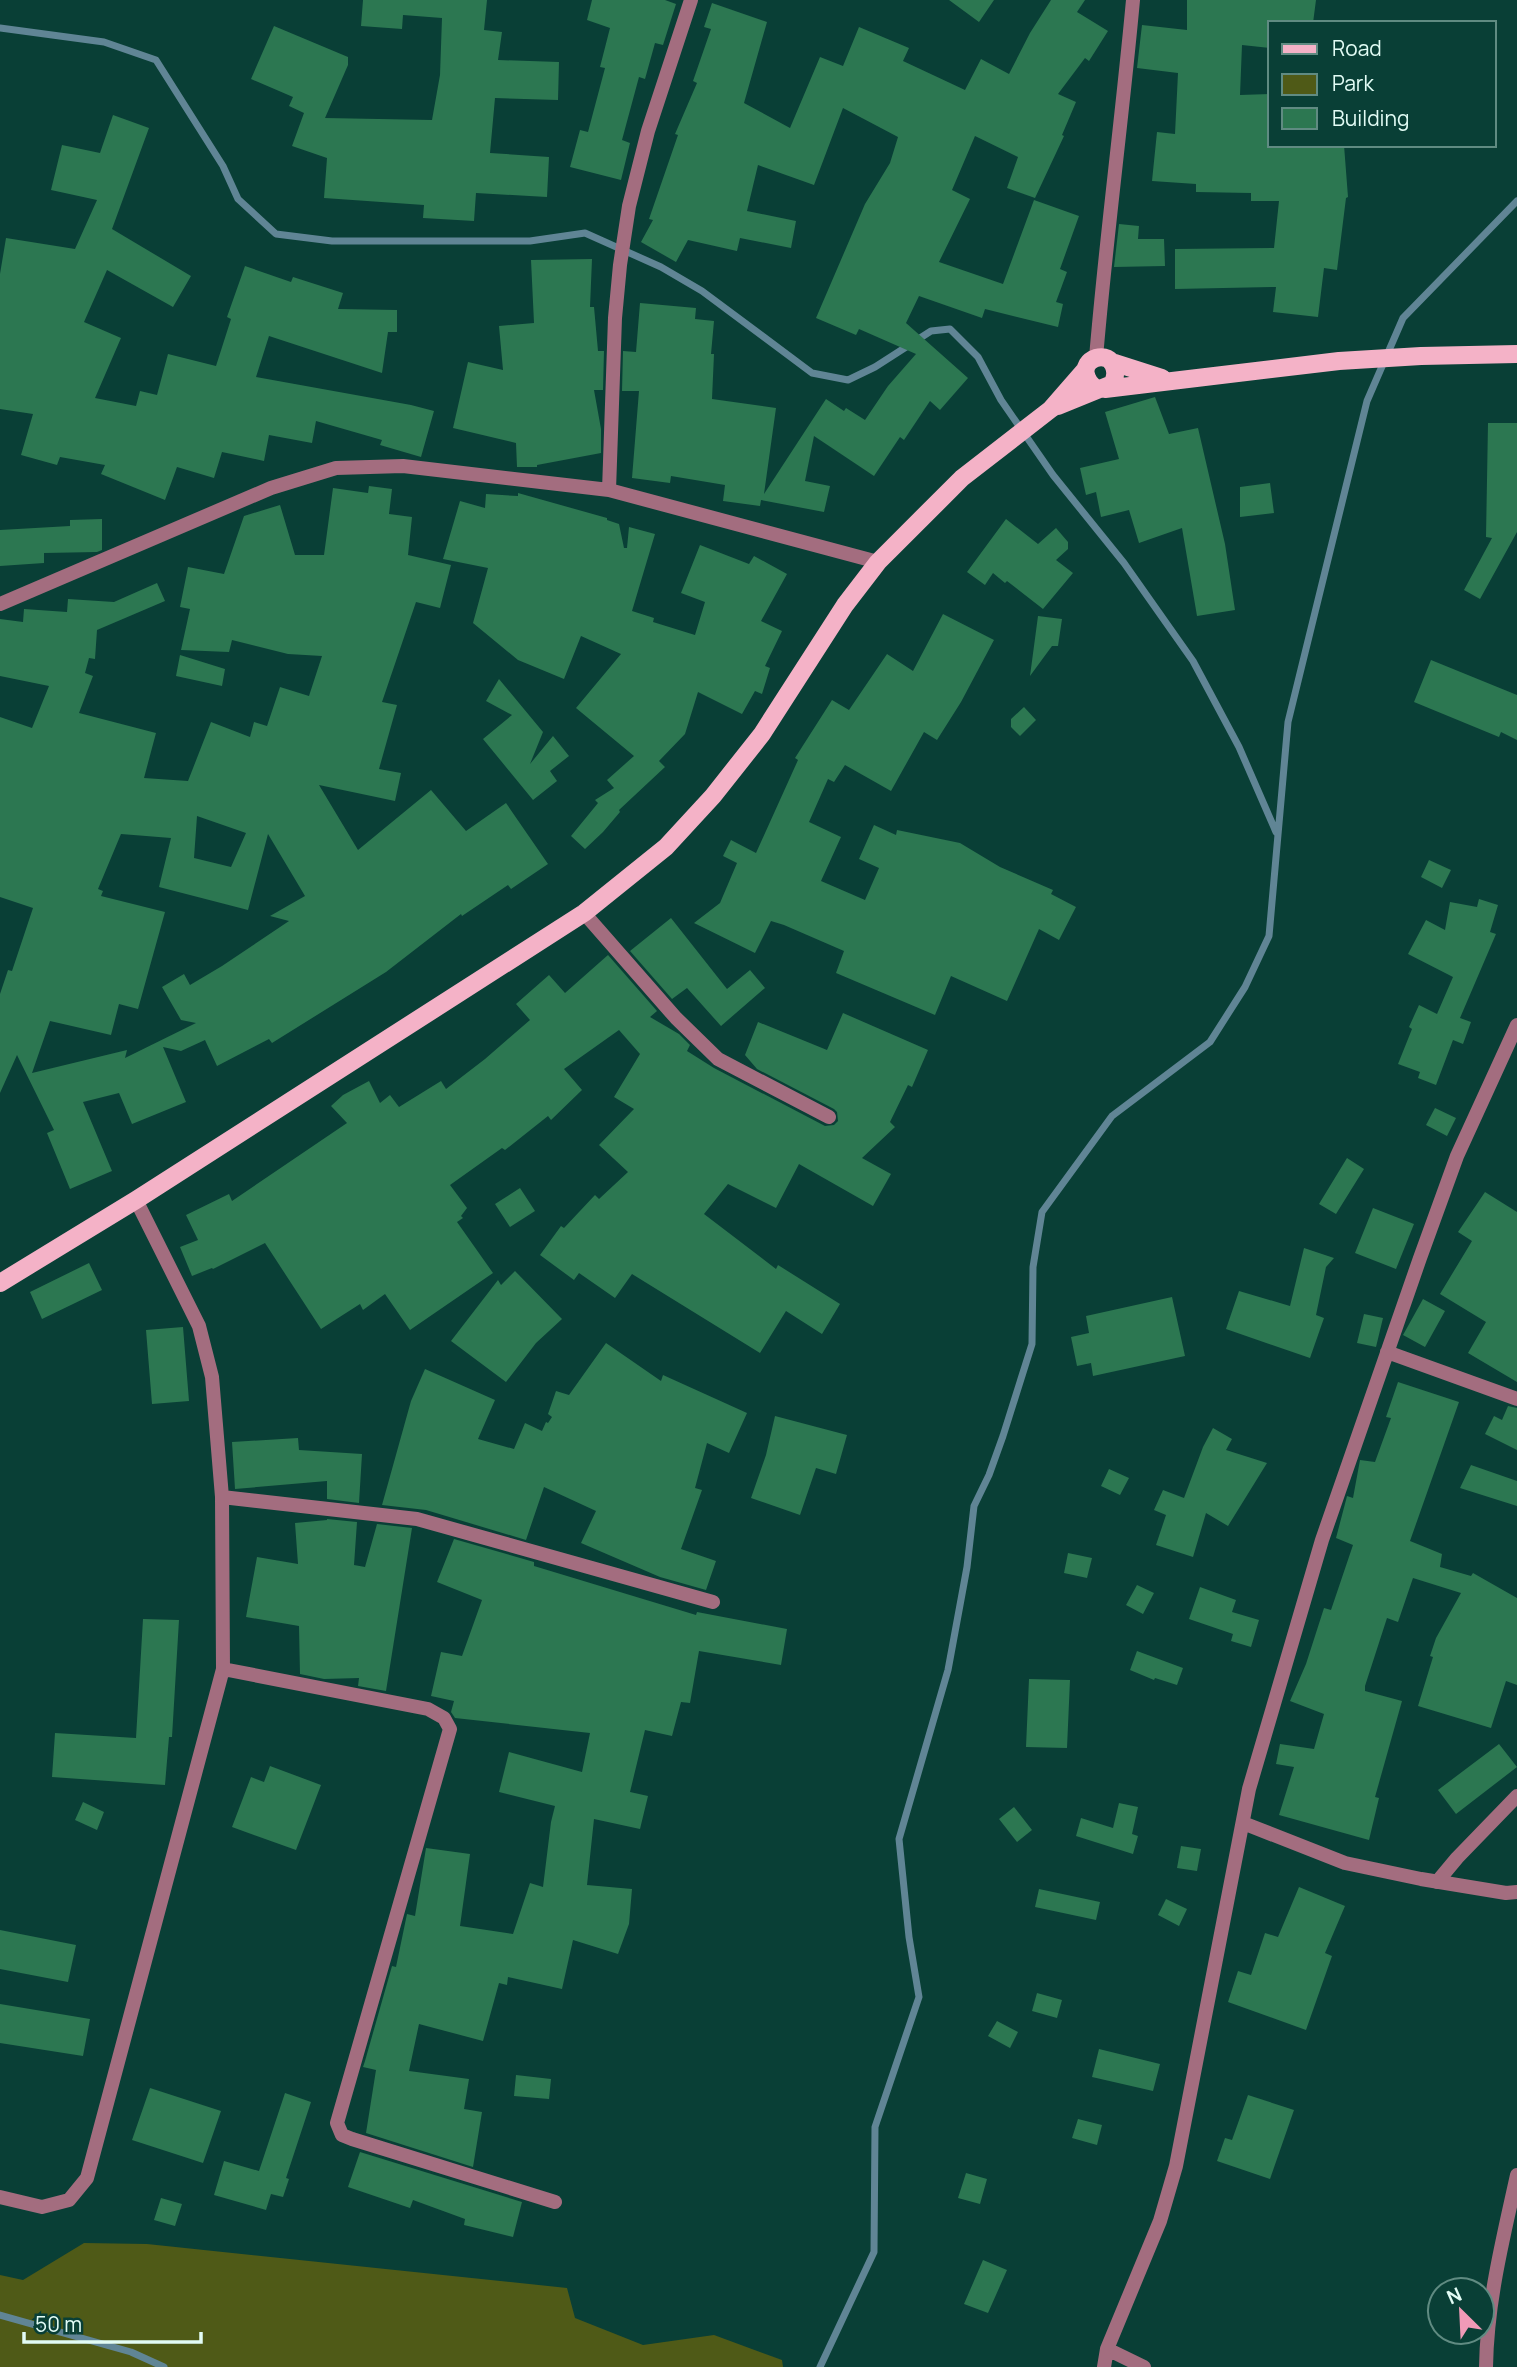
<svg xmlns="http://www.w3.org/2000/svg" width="1517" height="2367" viewBox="0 0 1517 2367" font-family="Manrope,sans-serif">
<rect width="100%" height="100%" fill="#093f36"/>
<!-- green -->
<path fill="#4f5a17" d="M84 2243 147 2244 567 2288 575 2318 643 2345 714 2335 782 2360 783 2367H0V2275L23 2280Z"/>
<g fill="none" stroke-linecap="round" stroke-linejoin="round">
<!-- stream -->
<path stroke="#608595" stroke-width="7" d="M0 28 104 42 156 60 223 166 238 199 276 234 332 241H530L585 233 661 267 702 291 812 373 848 380 875 367 931 331 950 329 978 357 1001 400 1053 475 1124 563 1193 661 1239 747 1276 832
M0 2315 131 2352 164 2367
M820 2367 874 2252 875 2127 919 1997 909 1937 899 1839 948 1670 967 1567 974 1506 989 1475 1003 1436 1032 1344 1033 1267 1042 1212 1112 1116 1210 1042 1245 987 1269 936 1288 722 1367 401 1403 318 1517 201"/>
</g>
<!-- building -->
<path fill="#2c7751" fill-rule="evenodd" d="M363 0H487L484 30 502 32 498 60 559 62 558 100 495 98 490 153 549 157 547 197 476 193 474 221 423 218 424 205 324 198 327 158 292 146 304 113 289 106 293 97 251 79 274 26 348 57V65L325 118 432 120 440 75 442 18 403 15 402 29 361 26Z
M592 0H665L676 4 663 45 655 43 645 79 639 77 622 140 630 143 621 180 570 167 580 130 588 132 605 68 600 67 610 28 587 20Z
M949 0H994L979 22Z
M1051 0H1085L1077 12 1108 31 1089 61 1085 58 1058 94 1076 102 1062 135 1064 136 1035 198 1007 188 1018 157 975 136 952 190 970 199 939 262 1003 284 1034 200 1079 216 1060 269 1067 272 1056 302 1063 304 1058 327 985 309 982 318 919 296 906 323 968 378 940 410 930 401 904 440 900 437 874 476 814 436 805 481 830 486 824 512 761 500 760 506 723 501 725 485 671 476 670 483 632 478 639 391H622L623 351 636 352 640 303 696 308 695 319 714 321 711 354H714L712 399 776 408 764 494 826 399 844 411 846 408 865 420 888 386 916 354 859 329 856 335 816 318 865 204 890 163 898 137 843 108 814 185 758 165 747 211 796 221 791 248 740 238 737 251 688 240 676 262 641 242 653 220 649 219 678 135 675 134 697 83 693 81 711 29 704 27 712 3 767 22 744 103 790 128 820 57 843 66 859 27 909 48 903 61 965 90 981 59 1009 74 1030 33Z
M1187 0H1316L1313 23H1270V48L1242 45 1240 95 1270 94V145H1344L1348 197 1346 198 1337 270 1324 268 1318 317 1273 312 1276 287 1175 289V249L1274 248 1279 201H1251V193L1196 192V184L1152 181 1157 132 1175 134 1178 73 1137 68 1142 25 1187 30Z
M113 115 149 128 112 229 191 276 173 307 107 270 84 322 121 338 95 398 136 406 140 391 157 395 168 354 216 366 231 319 227 317 245 266 291 282 293 277 343 293 338 309 397 310V332H388L382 373 269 336 256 377 411 405 434 411 421 457 380 445 382 440 316 421 312 443 269 435 264 461 222 452 214 478 177 467 165 500 101 474 105 465 60 457 57 465 21 455 33 414 0 409V274L6 238 75 249 97 200 51 190 62 145 100 153Z
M1119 224 1139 226 1138 239H1164L1165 266 1114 267Z
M592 259 590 307H594L598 351H604L603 390H594L601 429V453L537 465V467H517L516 443 453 428 468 362 503 370 499 326 534 323 531 260Z
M1155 397 1169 434 1198 428 1225 544 1235 610 1197 616 1182 528 1139 543 1129 510 1101 517 1096 492 1086 495 1080 468 1119 459 1105 412Z
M1488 423H1517V532L1480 599 1464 590 1492 538 1486 537Z
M1270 483 1274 513 1240 517V487Z
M369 486 392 489 389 514 412 517 408 555 451 565 440 608 416 602 382 702 397 705 379 769 401 773 395 801 319 785 358 850 431 790 466 831 506 803 548 864 511 889 508 885 462 916 461 914 386 972 272 1043 269 1039 217 1066 205 1040 181 1051 163 1047 186 1102 132 1124 119 1093 83 1102 112 1171 70 1189 47 1133 54 1130 17 1055 0 1093V994L8 970 12 971 33 908 0 897V717L32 728 49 686 0 676V619L23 622 24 609 67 612 68 599 114 602 157 583 165 601 97 630 95 659 89 658 85 673 93 676 79 713 156 733 144 778 188 781 211 722 250 737 254 722 267 726 280 687 309 696 322 656 288 654 232 640 229 652 181 650 190 609 180 607 188 567 224 574 244 516 280 505 295 555H324L333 488 368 493ZM197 816 246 833 231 867 194 858ZM121 834 171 838 159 887 248 910 268 834 305 896 270 916 289 921 222 966 190 985 184 974 162 987 181 1020 196 1023 125 1058 127 1050 32 1073 50 1021 111 1035 119 1004 138 1009 165 912 101 896 103 891 98 889Z
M518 493 607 518V520L619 524 624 548H627L629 527 655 534 632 611 654 618 653 622 695 635 705 602 681 593 700 545 749 564 754 556 787 574 761 621 782 631 765 666 770 668 762 694 755 691 742 714 698 692 685 734 659 761 665 767 619 810 620 812 603 832 585 849 571 836 598 803 595 800 614 788 607 780 634 756 576 708 621 654 581 636 564 679 518 660 473 623 488 568 443 559 460 501 485 508 486 494 518 496Z
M102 519V550L97 552 44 553V563L0 566V530L70 526V520Z
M1006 519 1038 544 1056 528 1068 542V549L1056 560 1073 573 1043 609 1007 581 1005 583 993 573 985 585 967 572Z
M943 614 994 640 961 702 937 740 924 732 891 791 845 765 834 782 828 779 809 822 841 837 821 881 865 900 879 868 859 859 874 825 896 835 897 830 960 843 1000 867 1053 890 1051 894 1076 907 1059 940 1039 929 1007 1001 951 976 935 1015 836 973 844 951 784 925 771 921 755 953 694 923 720 903 737 863 723 856 731 840 756 853 798 760 795 758 832 700 849 710 887 654 913 671Z
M1038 616 1062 619 1058 646H1052L1030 676Z
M180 655 225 669 222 686 176 676Z
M1431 660 1517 695V740L1501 732 1499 737 1414 702Z
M499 679 543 732 530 764 553 736 569 756 550 771 557 781 533 800 483 739 512 715 486 701Z
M1024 707 1036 720 1020 736 1011 727V719Z
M1429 860 1451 870 1442 888 1421 877Z
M1479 899 1498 905 1490 932 1496 934 1460 1018 1471 1022 1463 1044 1453 1040 1436 1085 1418 1078 1420 1072 1398 1064 1412 1029 1409 1027 1419 1005 1437 1014 1453 977 1408 954 1426 920 1445 930 1450 902 1477 907Z
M671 918 727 989 750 970 765 988 721 1026 687 988 672 999 630 951Z
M608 955 657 1011 650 1017 679 1034 690 1045 687 1051 714 1068 825 1126 834 1125 838 1121 837 1112 834 1109 757 1069 745 1055 758 1022 827 1050 843 1013 928 1050 912 1087 908 1085 890 1122 895 1127 862 1158 891 1174 873 1206 799 1164 776 1208 728 1184 704 1214 776 1269 778 1265 840 1304 822 1334 786 1311 760 1353 632 1274 615 1298 579 1273 574 1280 540 1255 561 1226 564 1228 595 1195 599 1199 628 1172 599 1145 634 1109 614 1097 640 1054 619 1030 564 1069 582 1090 551 1120 548 1116 505 1150 502 1148 450 1185 467 1208 461 1216 463 1218 457 1222 493 1273 410 1330 385 1294 363 1310 360 1304 321 1329 265 1243 213 1269 212 1268 192 1276 180 1247 198 1240 186 1215 229 1194 232 1201 347 1123 331 1106 343 1095 369 1081 380 1103 390 1095 399 1107 441 1081 446 1089 485 1059 530 1020 516 1004 549 975 565 993Z
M1435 1108 1456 1118 1447 1136 1426 1125Z
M1347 1158 1364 1169 1336 1214 1319 1204Z
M520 1188 535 1211 510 1227 495 1204Z
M1485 1192 1517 1212V1382L1468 1353 1486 1322 1440 1294 1472 1241 1458 1232Z
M1373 1208 1414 1224 1396 1269 1355 1253Z
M1304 1248 1334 1258 1326 1267 1316 1315 1324 1318 1310 1358 1226 1329 1239 1291 1290 1306Z
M89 1263 102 1290 42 1319 30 1292Z
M515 1271 562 1319 536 1343 506 1382 451 1341 498 1280 501 1285Z
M1172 1297 1185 1356 1093 1376 1091 1363 1077 1366 1071 1337 1089 1333 1086 1316Z
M1423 1299 1445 1311 1425 1347 1403 1335Z
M1364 1314 1383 1318 1376 1347 1357 1343Z
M183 1327 189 1401 152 1404 146 1330Z
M606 1343 661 1381 663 1375 747 1413 729 1453 707 1443 695 1488 702 1490 681 1549 716 1561 706 1590 660 1577 581 1543 596 1511 544 1487 526 1540 426 1510 382 1505 411 1401 425 1369 495 1400 478 1439 514 1449 525 1423 542 1431 546 1422 548 1423 552 1417 548 1414 556 1391 569 1395Z
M1398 1382 1459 1402 1410 1541 1442 1554 1440 1567 1471 1576 1473 1573 1517 1598V1685L1506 1681 1491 1728 1418 1706 1433 1657 1430 1656 1436 1638 1461 1593 1413 1578 1398 1622 1387 1618 1365 1686V1691L1402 1701 1375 1797 1379 1798 1369 1840 1279 1815 1294 1767 1276 1764 1280 1744 1314 1749 1324 1714 1290 1701 1306 1664 1324 1608 1331 1610 1353 1545 1336 1538 1346 1500 1347 1496 1353 1498 1360 1460 1375 1462 1391 1418 1386 1417Z
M1508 1406 1517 1408V1450L1485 1434 1494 1416 1502 1420Z
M775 1416 847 1435 836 1474 816 1468 800 1515 751 1498 766 1455Z
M1213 1428 1232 1439 1226 1450 1267 1463 1228 1526 1206 1513 1193 1557 1156 1545 1166 1515 1154 1510 1163 1490 1184 1498 1203 1447Z
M298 1438 299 1450 362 1454 359 1503 327 1499V1481L235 1489 232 1442Z
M1471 1465 1517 1481V1506L1460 1488Z
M1109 1469 1129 1478 1120 1495 1101 1486Z
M327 1519 357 1522 354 1565 365 1567 377 1524 412 1528 386 1691 358 1686 359 1678 324 1679 300 1674 299 1626 246 1617 257 1557 298 1564 295 1523 327 1520Z
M454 1539 534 1562V1566L696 1615 697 1612 787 1629 781 1665 699 1651 690 1703 681 1702 672 1736 645 1730 630 1792 648 1796 640 1829 594 1819 587 1885 632 1889 629 1924 618 1954 573 1940 562 1989 508 1977 507 1985 499 1983 483 2041 419 2024 409 2071 469 2079 464 2109 482 2112 473 2167 366 2133 376 2070 363 2067 365 2061 392 1966 396 1967 407 1914 415 1916 426 1848 470 1854 460 1926 513 1934 530 1883 543 1887 551 1822 555 1806 499 1792 509 1752 582 1772 590 1733 455 1718 451 1712 454 1701 431 1696 441 1652 462 1656 482 1600 437 1582Z
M1068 1553 1092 1558 1087 1578 1064 1573Z
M1137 1585 1154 1593 1143 1614 1126 1605Z
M1200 1587 1236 1600 1232 1612 1259 1620 1251 1647 1231 1641 1233 1634 1189 1619Z
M143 1619 179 1620 172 1737H169L165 1785 52 1777 55 1733 136 1738Z
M1137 1651 1183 1668 1177 1685 1155 1678 1154 1680 1130 1670Z
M1029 1679 1070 1680 1067 1748 1026 1747Z
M1499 1744 1517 1767 1456 1814 1438 1790Z
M270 1766 321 1785 296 1850 232 1827 251 1777 264 1782Z
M83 1802 104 1812 97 1830 75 1820Z
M1119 1803 1138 1807 1132 1834 1138 1836 1133 1854 1076 1836 1081 1818 1113 1828Z
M1014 1807 1032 1830 1017 1842 999 1819Z
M1181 1846 1201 1849 1197 1871 1177 1868Z
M1299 1887 1345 1906 1325 1953 1332 1956 1306 2030 1228 2002 1238 1971 1251 1975 1265 1933 1278 1937Z
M1039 1889 1100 1902 1096 1920 1035 1907Z
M1166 1899 1187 1909 1179 1926 1158 1915Z
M0 1930 76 1945 68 1982 0 1969Z
M1037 1993 1062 2000 1057 2018 1032 2011Z
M0 2004 90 2019 83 2056 0 2043Z
M997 2021 1018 2032 1010 2048 988 2036Z
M1099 2049 1160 2064 1153 2091 1092 2077Z
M516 2075 551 2079 549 2099 514 2096Z
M150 2088 221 2111 203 2163 132 2140Z
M285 2093 311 2102 286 2178 289 2179 283 2197 271 2194 266 2210 214 2195 224 2161 259 2171Z
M1248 2095 1294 2110 1270 2179 1217 2161 1225 2138 1232 2140Z
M1078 2119 1102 2125 1097 2145 1072 2138Z
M360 2152 522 2202 513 2237 464 2225 465 2219 413 2200 410 2208 348 2187Z
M966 2173 987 2179 980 2204 958 2198Z
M161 2198 182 2204 175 2226 154 2220Z
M983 2260 1007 2270 988 2313 964 2304Z"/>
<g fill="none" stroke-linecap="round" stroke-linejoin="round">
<!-- minor -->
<path stroke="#a36d7f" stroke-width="14" d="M1096 358C1106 238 1122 120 1133 0
M609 490 615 318 620 265 629 206 648 131 691 0
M0 604 271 488 336 468 403 466 609 490 878 562
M584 913 676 1018 718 1059 829 1117
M1387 1352 1517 1399
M222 1497 417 1519 713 1602
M223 1669 428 1709 444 1718 450 1729 337 2123 342 2135 352 2139 555 2202
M1243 1823 1345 1863 1421 1879 1506 1893 1517 1892
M1437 1882 1457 1858 1517 1796
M0 2197 42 2207 69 2200 87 2178 223 1669 222 1497 212 1377 199 1326 136 1200
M1107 2349 1144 2367
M1104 2367 1107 2349 1160 2221 1176 2166 1249 1789 1322 1540 1420 1258 1457 1156 1517 1025
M1486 2367C1487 2301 1503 2239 1517 2175"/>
<!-- primary -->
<path stroke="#f4b2c7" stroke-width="18" d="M1112 362 1162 378
M1105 389 1339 361 1421 356 1517 354
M1058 406 1112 384C1119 373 1114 353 1096 358 1079 364 1085 382 1097 389
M0 1283 136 1200 584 913 666 847 713 796 762 734 845 605 878 562 962 478 1051 409 1085 370"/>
</g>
<!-- legend -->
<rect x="1268" y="21" width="228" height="126" fill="#093f36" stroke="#608b82" stroke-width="2"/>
<rect x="1282" y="44" width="35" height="10" fill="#f4b2c7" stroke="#608b82" stroke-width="2"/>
<text x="1332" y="56" font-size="21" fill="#e2fcf5">Road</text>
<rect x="1282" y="74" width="35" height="21" fill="#4f5a17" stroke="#608b82" stroke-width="2"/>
<text x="1332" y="91" font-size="21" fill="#e2fcf5">Park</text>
<rect x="1282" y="108" width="35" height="21" fill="#2c7751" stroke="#608b82" stroke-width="2"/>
<text x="1332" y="126" font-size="21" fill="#e2fcf5">Building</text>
<!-- north arrow -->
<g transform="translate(1461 2311) rotate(336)"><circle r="33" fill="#093f36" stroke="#608b82" stroke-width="2"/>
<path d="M0-5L12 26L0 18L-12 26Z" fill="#f09ab7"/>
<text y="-10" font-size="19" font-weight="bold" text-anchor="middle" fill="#e2fcf5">N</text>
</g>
<!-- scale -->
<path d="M24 2332v10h177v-10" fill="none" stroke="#e2fcf5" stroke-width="3.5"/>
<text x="35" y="2332" font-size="21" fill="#e2fcf5" stroke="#093f36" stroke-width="5" paint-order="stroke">50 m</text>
</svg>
